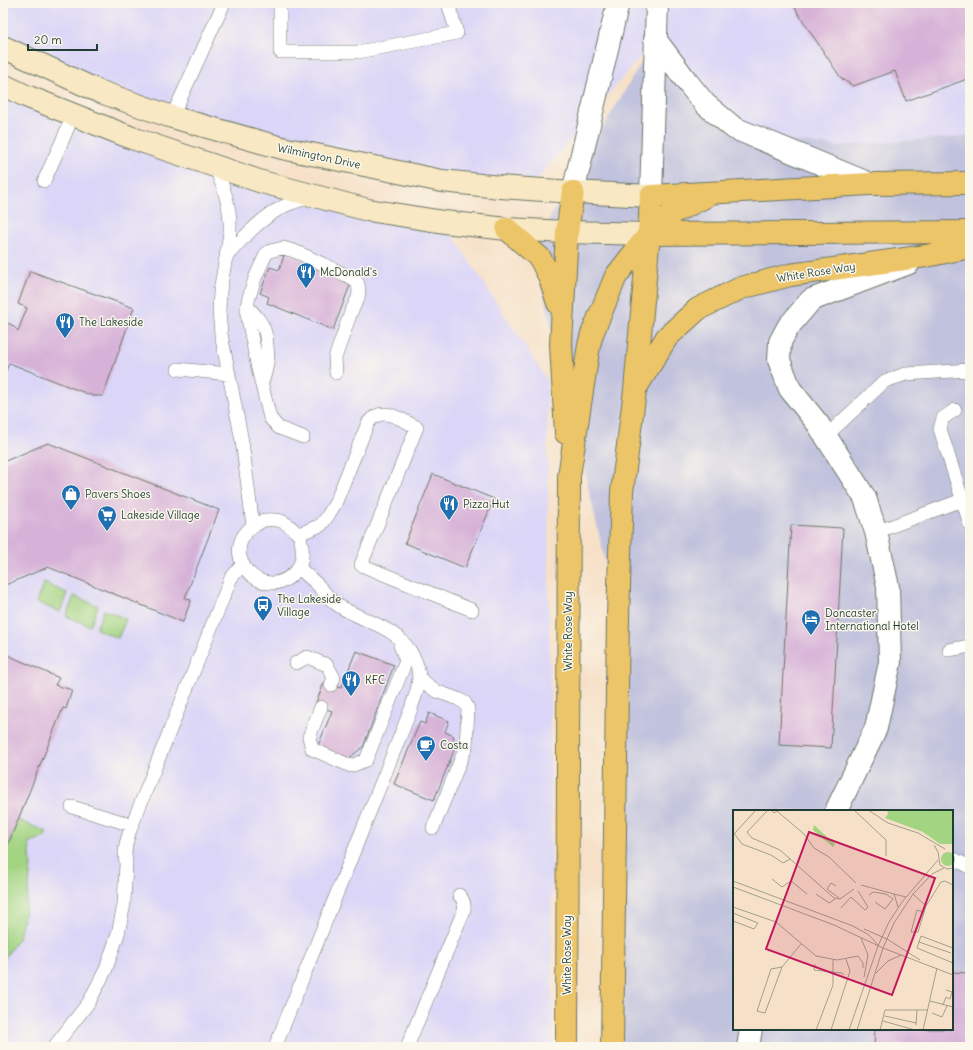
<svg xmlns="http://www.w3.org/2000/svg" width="973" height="1050" viewBox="0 0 973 1050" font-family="Delius,sans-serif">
<rect width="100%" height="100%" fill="#fbf7ec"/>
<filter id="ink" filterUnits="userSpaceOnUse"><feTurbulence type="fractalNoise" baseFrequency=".025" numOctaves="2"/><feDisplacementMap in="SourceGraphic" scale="8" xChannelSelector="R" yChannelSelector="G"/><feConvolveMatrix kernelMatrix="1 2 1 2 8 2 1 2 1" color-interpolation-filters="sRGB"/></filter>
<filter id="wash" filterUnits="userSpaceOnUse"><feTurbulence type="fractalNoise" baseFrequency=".012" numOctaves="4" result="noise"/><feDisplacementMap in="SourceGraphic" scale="16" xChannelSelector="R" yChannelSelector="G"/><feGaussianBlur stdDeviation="0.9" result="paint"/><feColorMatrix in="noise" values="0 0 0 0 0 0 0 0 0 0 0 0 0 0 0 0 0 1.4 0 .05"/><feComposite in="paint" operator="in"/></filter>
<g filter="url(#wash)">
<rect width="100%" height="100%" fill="#f6e1c8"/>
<!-- built -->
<path fill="#dbd6f7" d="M3 3H970V136L840 146 746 137 655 39 529 189 282 148 3 47Z
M3 97 132 138 444 222 547 380 553 1047H3Z"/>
<!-- industrial -->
<path fill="#c1c2dd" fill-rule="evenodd" d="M655 39 746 137 840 146 970 136V1047H612L618 617 533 247ZM734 811H952V1029H734Z"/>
<!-- green -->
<path fill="#a3d482" stroke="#61885b" d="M44 583 67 593 60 612 36 602Z
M74 596 98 606 90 626 66 616Z
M104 610 126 619 118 638 96 629Z
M18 820 47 832 44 838 29 842 31 864 29 886 24 915 19 937 3 960V857Z"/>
<g id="blocks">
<!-- building -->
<path fill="#d7b2d8" d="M793 3H970V78L906 101 895 71 853 86 841 78 799 15Z
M285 253 352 280 333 330 267 303 269 297 260 293 270 267 279 270Z
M30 271 134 308 103 396H93L9 363 3 379V321L12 325 18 331 27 308 18 304Z
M48 443 219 510 185 598 191 600 183 622 48 567 3 586V462Z
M433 474 494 499 465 568 405 543Z
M791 525 843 528 831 748 779 745Z
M356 651 394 665 363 747 349 758 318 746 332 711 315 705 324 683 341 688Z
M3 653 59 678 55 685 72 690 66 709 63 708 3 857Z
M429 713 449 721 445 732 454 736 453 739 458 741 434 800 394 784 420 722 425 724Z
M952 972 970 973V1047H874L875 1029H952Z"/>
</g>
</g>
<g filter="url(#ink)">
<use href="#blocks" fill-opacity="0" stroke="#6a7668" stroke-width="1"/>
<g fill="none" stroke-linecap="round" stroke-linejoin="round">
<defs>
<path id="lane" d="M280 3V52H358L457 33 448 3
M172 117 224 3
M215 166C223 186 231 207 230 229 230 238 227 248 226 257 241 240 259 220 279 209 288 203 301 200 311 197
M44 181 63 139 73 115
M226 257 220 291 219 310 221 334 242 441 253 526
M247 306C251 311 256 315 259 320 263 325 265 331 266 337 269 357 268 365 262 383
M178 369 229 374
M955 410 943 418 940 429 970 524
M826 436 885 381 906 374 970 370
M303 437 279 428 270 418 258 369 247 314V306L249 297 255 278 266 254 270 251 283 248 294 251 308 257 354 279 358 284 359 292 358 298 351 312 335 358 336 373
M264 520C282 519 285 521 297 533L299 534C303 546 305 560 296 571 266 605 220 559 248 530 253 526 259 523 264 520Z
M876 532 970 497
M299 534 321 525 327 517 335 504 368 423C382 404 401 420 417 427L361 565 472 610
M949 650 970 646
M296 663 307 657 327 665 334 678 331 685
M419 678 436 691 458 699 465 703 468 709 466 747 433 828
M321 707 309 737 312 749 351 766 366 760 406 661 400 645
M72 807 132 825
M952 858 970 867
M54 1047 89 1002 106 969 118 934 124 904 126 863 125 854 126 844 130 830 231 578 243 564
M275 1047 411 709C413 701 417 693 418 685 420 675 418 665 413 656 399 627 364 622 339 606 330 600 324 592 317 584 311 579 305 573 299 568
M407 1047 464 910C465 904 464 900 459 895"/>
<path id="street" d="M655 39 688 83 705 104 734 128 870 184
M573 192 618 3
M651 196 657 3
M836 811 876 728 890 662 888 587 876 532 865 498 818 424 790 389 779 360 780 342 788 327 811 300 909 263
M748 1047 751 1029"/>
<path id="secondary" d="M3 47 98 91 172 117 282 148 442 181 500 187 573 192 651 196
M3 85 26 96 132 138 262 182 368 210 444 222 507 229 567 232 649 234"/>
<path id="highway" d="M507 229 540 258 550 278 558 303
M649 234 970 232
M637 386 667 337 698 309 741 288 790 275 926 256 970 247
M566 433 561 344 567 232 573 192
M567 1047 569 476 589 345 592 334 616 276 649 234 674 212 705 197
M612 1047 618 617 622 492 635 390 649 234 651 196 870 184 970 183"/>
</defs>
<!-- lane casing -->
<use href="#lane" stroke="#6a7668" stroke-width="14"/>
<!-- street casing -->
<use href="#street" stroke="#6a7668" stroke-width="24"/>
<!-- secondary casing -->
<use href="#secondary" stroke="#6a7668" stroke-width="24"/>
<!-- highway casing -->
<use href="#highway" stroke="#6a7668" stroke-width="24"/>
<!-- lane -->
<use href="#lane" stroke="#fff" stroke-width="13"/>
<!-- street -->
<use href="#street" stroke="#fff" stroke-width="22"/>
<!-- secondary -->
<use href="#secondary" stroke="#f8e8c3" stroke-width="22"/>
<!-- highway -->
<use href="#highway" stroke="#edc569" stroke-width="22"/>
</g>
</g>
<!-- icons -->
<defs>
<symbol id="restaurant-pin" viewBox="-11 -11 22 30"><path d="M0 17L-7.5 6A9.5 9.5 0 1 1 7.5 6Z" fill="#1f6fb2" stroke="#fbf7ec"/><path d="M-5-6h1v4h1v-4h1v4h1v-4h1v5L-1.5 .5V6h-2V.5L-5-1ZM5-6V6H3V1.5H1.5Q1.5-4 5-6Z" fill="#fff"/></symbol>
<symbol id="shop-pin" viewBox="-11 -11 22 30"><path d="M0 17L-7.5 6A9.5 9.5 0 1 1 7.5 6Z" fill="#1f6fb2" stroke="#fbf7ec"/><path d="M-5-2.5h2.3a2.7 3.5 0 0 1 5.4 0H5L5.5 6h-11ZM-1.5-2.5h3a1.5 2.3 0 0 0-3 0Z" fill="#fff"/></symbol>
<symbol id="supermarket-pin" viewBox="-11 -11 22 30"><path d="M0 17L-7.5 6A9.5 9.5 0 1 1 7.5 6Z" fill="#1f6fb2" stroke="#fbf7ec"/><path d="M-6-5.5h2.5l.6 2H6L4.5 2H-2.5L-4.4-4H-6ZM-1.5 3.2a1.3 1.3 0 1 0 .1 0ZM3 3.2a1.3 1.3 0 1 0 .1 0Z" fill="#fff"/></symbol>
<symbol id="bus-pin" viewBox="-11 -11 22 30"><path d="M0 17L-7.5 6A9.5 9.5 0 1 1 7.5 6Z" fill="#1f6fb2" stroke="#fbf7ec"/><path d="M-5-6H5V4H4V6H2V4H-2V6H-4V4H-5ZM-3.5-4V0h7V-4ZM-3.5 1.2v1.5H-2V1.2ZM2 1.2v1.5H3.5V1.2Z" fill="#fff"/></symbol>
<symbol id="hotel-pin" viewBox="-11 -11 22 30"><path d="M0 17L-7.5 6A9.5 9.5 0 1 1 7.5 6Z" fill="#1f6fb2" stroke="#fbf7ec"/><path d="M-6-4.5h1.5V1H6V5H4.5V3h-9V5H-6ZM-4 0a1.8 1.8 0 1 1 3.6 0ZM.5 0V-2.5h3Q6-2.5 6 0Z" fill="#fff"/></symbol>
<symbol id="cafe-pin" viewBox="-11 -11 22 30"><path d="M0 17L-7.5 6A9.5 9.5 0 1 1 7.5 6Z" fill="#1f6fb2" stroke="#fbf7ec"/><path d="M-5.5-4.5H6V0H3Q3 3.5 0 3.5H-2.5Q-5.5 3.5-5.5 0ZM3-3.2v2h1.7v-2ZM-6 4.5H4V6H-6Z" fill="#fff"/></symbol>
</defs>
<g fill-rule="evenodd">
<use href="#restaurant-pin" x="295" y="261" width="22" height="30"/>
<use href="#restaurant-pin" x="54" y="311" width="22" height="30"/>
<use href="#shop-pin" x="60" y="483" width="22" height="30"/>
<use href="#restaurant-pin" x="438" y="493" width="22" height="30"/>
<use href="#supermarket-pin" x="96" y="504" width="22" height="30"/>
<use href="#bus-pin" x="252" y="594" width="22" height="30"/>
<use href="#hotel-pin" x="800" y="608" width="22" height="30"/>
<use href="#restaurant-pin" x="340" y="669" width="22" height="30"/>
<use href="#cafe-pin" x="415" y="734" width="22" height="30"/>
</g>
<g text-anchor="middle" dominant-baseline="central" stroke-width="3" stroke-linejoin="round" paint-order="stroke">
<!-- street labels -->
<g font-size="11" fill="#1f3d34" stroke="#fbf7ec">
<text transform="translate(319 156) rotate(12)">Wilmington Drive</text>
<text transform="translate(816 272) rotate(-9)">White Rose Way</text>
<text transform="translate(568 631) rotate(-90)">White Rose Way</text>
<text transform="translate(567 955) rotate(-90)">White Rose Way</text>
</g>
<!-- poi labels -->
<g font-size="11" fill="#1f3d34" stroke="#fbf7ec" text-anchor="start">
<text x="320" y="272">McDonald's</text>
<text x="79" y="322">The Lakeside</text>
<text x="85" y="494">Pavers Shoes</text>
<text x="463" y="504">Pizza Hut</text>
<text x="121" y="515">Lakeside Village</text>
<text x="277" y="599">The Lakeside<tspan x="277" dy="13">Village</tspan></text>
<text x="825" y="613">Doncaster<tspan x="825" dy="13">International Hotel</tspan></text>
<text x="365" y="680">KFC</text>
<text x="440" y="745">Costa</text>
</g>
</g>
<!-- overview -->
<g transform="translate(733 810)">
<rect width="220" height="220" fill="#f6e1c8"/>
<path d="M154 0H220V34H207L190 22 152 8 155 4ZM81 15 102 34 100 37 80 20ZM208 49a7 7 0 1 1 14 0a7 7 0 1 1-14 0Z" fill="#a3d482"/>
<path fill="none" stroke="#a09f8d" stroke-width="1" d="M35 0 14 22 19 28 47 40 101 88 107 89 121 79M38 0 41 3 44 1 71 24 81 38 96 47 123 73M121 0 153 30V46M135 0 155 13 185 23 212 39M0 22 9 34 38 45 50 53 57 49M1 24 23 0M201 35 205 42 207 55 214 59 220 58M211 58 199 64 180 84 161 113 150 138 220 165M39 69 49 77 58 71 74 84M0 71 120 116 136 125 145 135M128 75 161 84M103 76 98 73 94 79 106 88M0 77 101 115 150 138 124 220M83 84 96 93 102 89M180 84 193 96M136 85 140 82 153 84 160 89 152 99 142 92M0 97 43 112 83 146 104 150 125 146 130 153V158M165 97 161 84 173 87M108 98 118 87 132 100 135 97 125 81M191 102 184 100 178 122H185L193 96 208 72 212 71 220 75M0 103 25 113 21 119 0 111M131 119 154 129M128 128 135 145 131 167M154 129 187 150M186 132 218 143M145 136 156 112 169 92 205 50M220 138 188 126 184 138 220 153M82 154 81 160 109 163 111 165M49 157 38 159 24 201 32 203 49 157 68 134M143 163 155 151 168 145M197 191 220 197M210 195 213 187 217 189 219 182 213 180M199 203 209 207 214 196M152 206 183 213M150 211 182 220M183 215 184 200M83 220 100 175V150M98 220 117 161 113 149M116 220 145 136M147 220 152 200H195M190 220 204 158"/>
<path fill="#c2185b" fill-opacity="0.15" stroke="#c2185b" stroke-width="2" d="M76 22 202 68 159 185 33 139Z"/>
<rect width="220" height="220" fill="none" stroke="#1f3d34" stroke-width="2"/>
</g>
<!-- margin -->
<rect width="973" height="1050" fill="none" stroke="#fbf7ec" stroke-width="16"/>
<!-- scale -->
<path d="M28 44v6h69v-6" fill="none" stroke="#1f3d34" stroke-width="2"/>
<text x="34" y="44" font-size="12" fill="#1f3d34" stroke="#fbf7ec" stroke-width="3" paint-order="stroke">20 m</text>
</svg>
